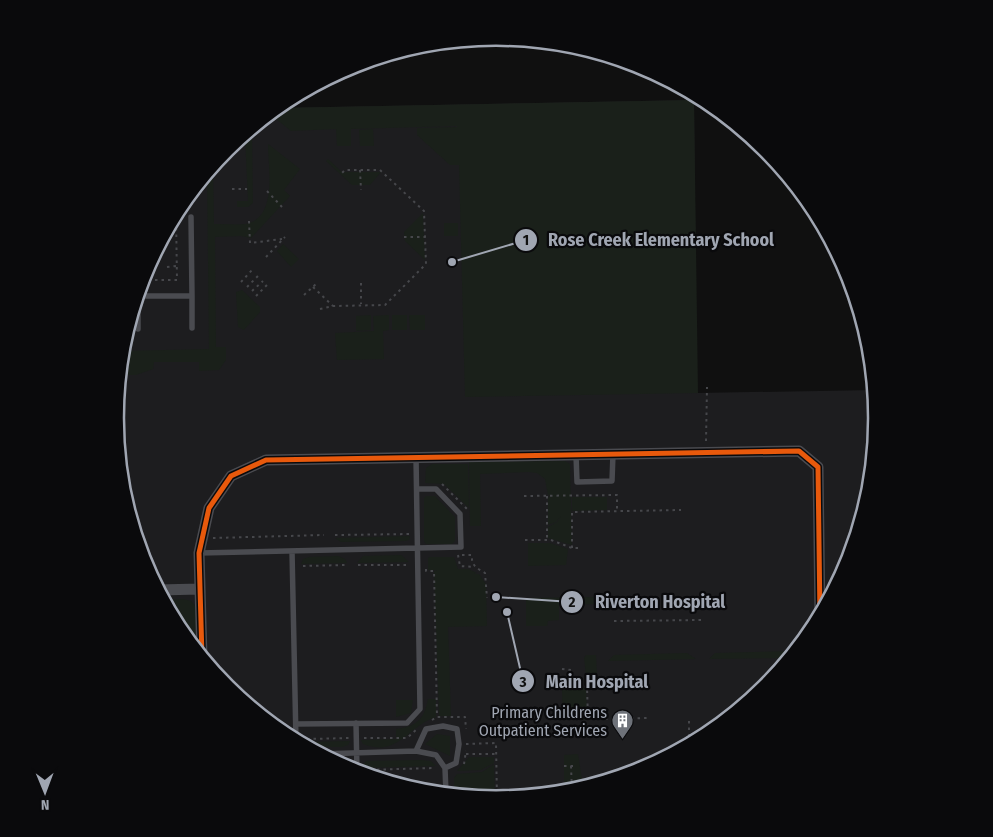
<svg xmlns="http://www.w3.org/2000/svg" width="993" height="837" viewBox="0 0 993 837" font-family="'Fira Sans Condensed',sans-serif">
<rect width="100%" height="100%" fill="#101010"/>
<!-- built -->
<path fill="#1d1d1f" d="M694 100 697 393 875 390 877 419 870 493 848 565 813 630 766 688 708 735 642 771 571 792 496 799 422 792 350 770 285 735 227 688 180 630 144 564 123 493 118 404 123 344 145 272 180 207 227 149 278 108Z"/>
<!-- green -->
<path fill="#1a201a" d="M694 100 698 393 465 397 459 165H450L417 135V128L457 127V130V126L351 129V146H337L336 129 291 131 270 114 278 108Z
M373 129 374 146H360L359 130Z
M249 131 252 135 253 203 248 207H237V201H248L245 136H243Z
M268 144 300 169 284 190 290 196 251 238 241 236 215 237 216 347H226V360L219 370 199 371V362H154L153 369 136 375H120L122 351 209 349 207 174 213 166 214 224C224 224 236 225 246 224 278 217 268 168 268 144Z
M328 159 342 172H381L370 185H352L326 161Z
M423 213 425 260 405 241 404 232Z
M444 223H458V236H444Z
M283 244 299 259 291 267 277 251Z
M242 290 260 307V312L244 330 238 327 236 292Z
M371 315V330L356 331V316Z
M389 315V330L383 331 384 359 337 360 335 333 374 331 373 316Z
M392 315H407V330H392Z
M409 315H425V330H410Z
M565 461 570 464 572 545 548 538V527L557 522 561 516 556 522 548 525V498L550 495H548L545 479 537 473 529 472 480 474 481 526H470L469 462Z
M432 464H468L469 508 444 484 425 483 426 468Z
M426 496H435L455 517V541L452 544H426L424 541V498Z
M572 497H607V510L572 511Z
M410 536 409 540 405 541 341 542 335 538Z
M528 543H550L568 549 566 565 528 566Z
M401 555 409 562 357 563 363 556Z
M338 556 345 559 347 563 301 564 303 559 309 557Z
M430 557H454L458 569H468L477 573 474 574H479L486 584 487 626 448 627 451 716H439L434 571 437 570H428V558Z
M594 597 595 604 559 605V620L548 621 547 626H526V598Z
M183 599 191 601 196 607 197 651 180 630 164 600Z
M796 651 791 658 709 659 715 653Z
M687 653 696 659 608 661 614 655Z
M586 655H596L597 675H586L584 658Z
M573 683 577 687 586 688 587 720H563L562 690Z
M428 699H436V717C409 725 398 758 363 744L361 740 396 739V729C417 726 424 720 428 699Z
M396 700H413L411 713 396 717Z
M437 734 450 736V756L425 744Z
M350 741 348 745 342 747H308L305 742Z
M578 754 582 779H615L564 793V755Z
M469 757H494V763L481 770 457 771Z
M421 760 431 761 436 766 361 768 366 761Z
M494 764 495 799 454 795V778L457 774 482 772Z"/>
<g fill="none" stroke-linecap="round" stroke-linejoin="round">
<!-- path -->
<path stroke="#46474b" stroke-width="2" stroke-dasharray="2.5 4" stroke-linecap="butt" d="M360 170 361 190
M232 189H247
M267 191 282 207
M249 221 250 243 282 239
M167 231 176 230
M404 237H425
M266 257 285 237
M167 267 176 266
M142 280H177L176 216
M241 282 252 270
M361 283V304
M247 287 258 276
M313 287 333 306
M252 291 263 281
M304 295 316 284
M256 296 267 285
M320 309 333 306 385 305 426 264 424 211 380 170H345L342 173
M706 441 707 387
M442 484 468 510
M524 496 617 495V511
M547 496V540
M335 535 411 534
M213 538 324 535
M525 540H551L572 548H579
M572 548V512L681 510
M458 555 460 566 474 567
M462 555H472C471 566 477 568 485 573L487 598
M358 565H410
M303 566 345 565
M426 569V571H434L437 717
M614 621 702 620
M562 669 571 670 577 685 587 687 588 719 650 718
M432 720 437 717H465L466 729
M689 721V746
M364 738H407L416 730
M307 739 349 738
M466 744 496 743 497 799
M466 754H496
M464 764 466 751
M564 766H576
M571 766 572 792
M364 770 435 768"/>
<!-- service -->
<path stroke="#4a4b50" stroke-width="5.5" d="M137 296H192L191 217
M138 296V329
M192 296V328
M576 455 577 482 612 481 613 454
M292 551 296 741
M199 553 461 547 460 514 436 489H417
M356 723 357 772
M296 724 407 723 420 709 416 457
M416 751 426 729 443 726 457 729 459 744 456 763 445 768
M320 754 416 751 436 755 445 768 446 794"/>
<!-- minor -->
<path stroke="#4a4b50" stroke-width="11" d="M158 590 200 589
M202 657 199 553 209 508 231 476 266 460 799 451 818 467 820 618"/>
<defs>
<path id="cycleway" d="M202 657 199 553 209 508 231 476 266 460 799 451 818 467 820 618"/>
</defs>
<!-- cycleway casing -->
<use href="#cycleway" stroke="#0a0a0c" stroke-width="8"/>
<!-- cycleway -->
<use href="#cycleway" stroke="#e8590c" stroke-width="5"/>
</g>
<!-- icons -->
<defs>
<symbol id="building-pin" viewBox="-11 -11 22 30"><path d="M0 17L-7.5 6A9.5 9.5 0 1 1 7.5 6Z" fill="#6e7279" stroke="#0a0a0c"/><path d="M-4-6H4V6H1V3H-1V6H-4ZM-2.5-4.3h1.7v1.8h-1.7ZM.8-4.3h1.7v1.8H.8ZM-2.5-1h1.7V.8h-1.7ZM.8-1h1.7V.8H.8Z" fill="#fff"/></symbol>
</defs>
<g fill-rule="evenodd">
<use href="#building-pin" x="610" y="708" width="25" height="34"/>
</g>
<g text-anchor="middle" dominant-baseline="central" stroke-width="4.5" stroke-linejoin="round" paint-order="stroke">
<!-- poi labels -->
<g font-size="16" fill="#a0a6b2" stroke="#0a0a0c" text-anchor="end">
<text x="607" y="712">Primary Childrens<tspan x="607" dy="18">Outpatient Services</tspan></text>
</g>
</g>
<!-- crop -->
<path d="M0 0H993V837H0ZM124 418a372 372 0 1 1 744 0a372 372 0 1 1-744 0Z" fill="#0a0a0c" fill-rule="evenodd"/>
<path fill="none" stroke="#a0a6b2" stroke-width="2.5" d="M124 418a372 372 0 1 1 744 0a372 372 0 1 1-744 0Z"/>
<!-- callouts -->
<path fill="none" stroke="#a0a6b2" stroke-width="2" d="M452 262L526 240M496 597L572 602M507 612L523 681"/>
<g fill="#a0a6b2" stroke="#0a0a0c" stroke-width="2">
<circle cx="452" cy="262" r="5"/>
<circle cx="496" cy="597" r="5"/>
<circle cx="507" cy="612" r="5"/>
<circle cx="526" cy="240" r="12"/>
<circle cx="572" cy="602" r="12"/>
<circle cx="523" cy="681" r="12"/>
</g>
<g font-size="15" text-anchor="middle" font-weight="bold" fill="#111">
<text x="526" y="245">1</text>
<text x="572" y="607">2</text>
<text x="523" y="687">3</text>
</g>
<g font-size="18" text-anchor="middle" font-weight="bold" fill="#a0a6b2" stroke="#0a0a0c" stroke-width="4.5" stroke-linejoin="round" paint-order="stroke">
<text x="661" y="246">Rose Creek Elementary School</text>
<text x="660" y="608">Riverton Hospital</text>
<text x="597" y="688">Main Hospital</text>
</g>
<!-- north arrow -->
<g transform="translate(45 792) rotate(179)" stroke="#0a0a0c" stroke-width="4" paint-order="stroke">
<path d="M0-4L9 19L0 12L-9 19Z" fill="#a0a6b2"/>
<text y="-8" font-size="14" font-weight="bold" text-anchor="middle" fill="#a0a6b2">N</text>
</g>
</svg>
